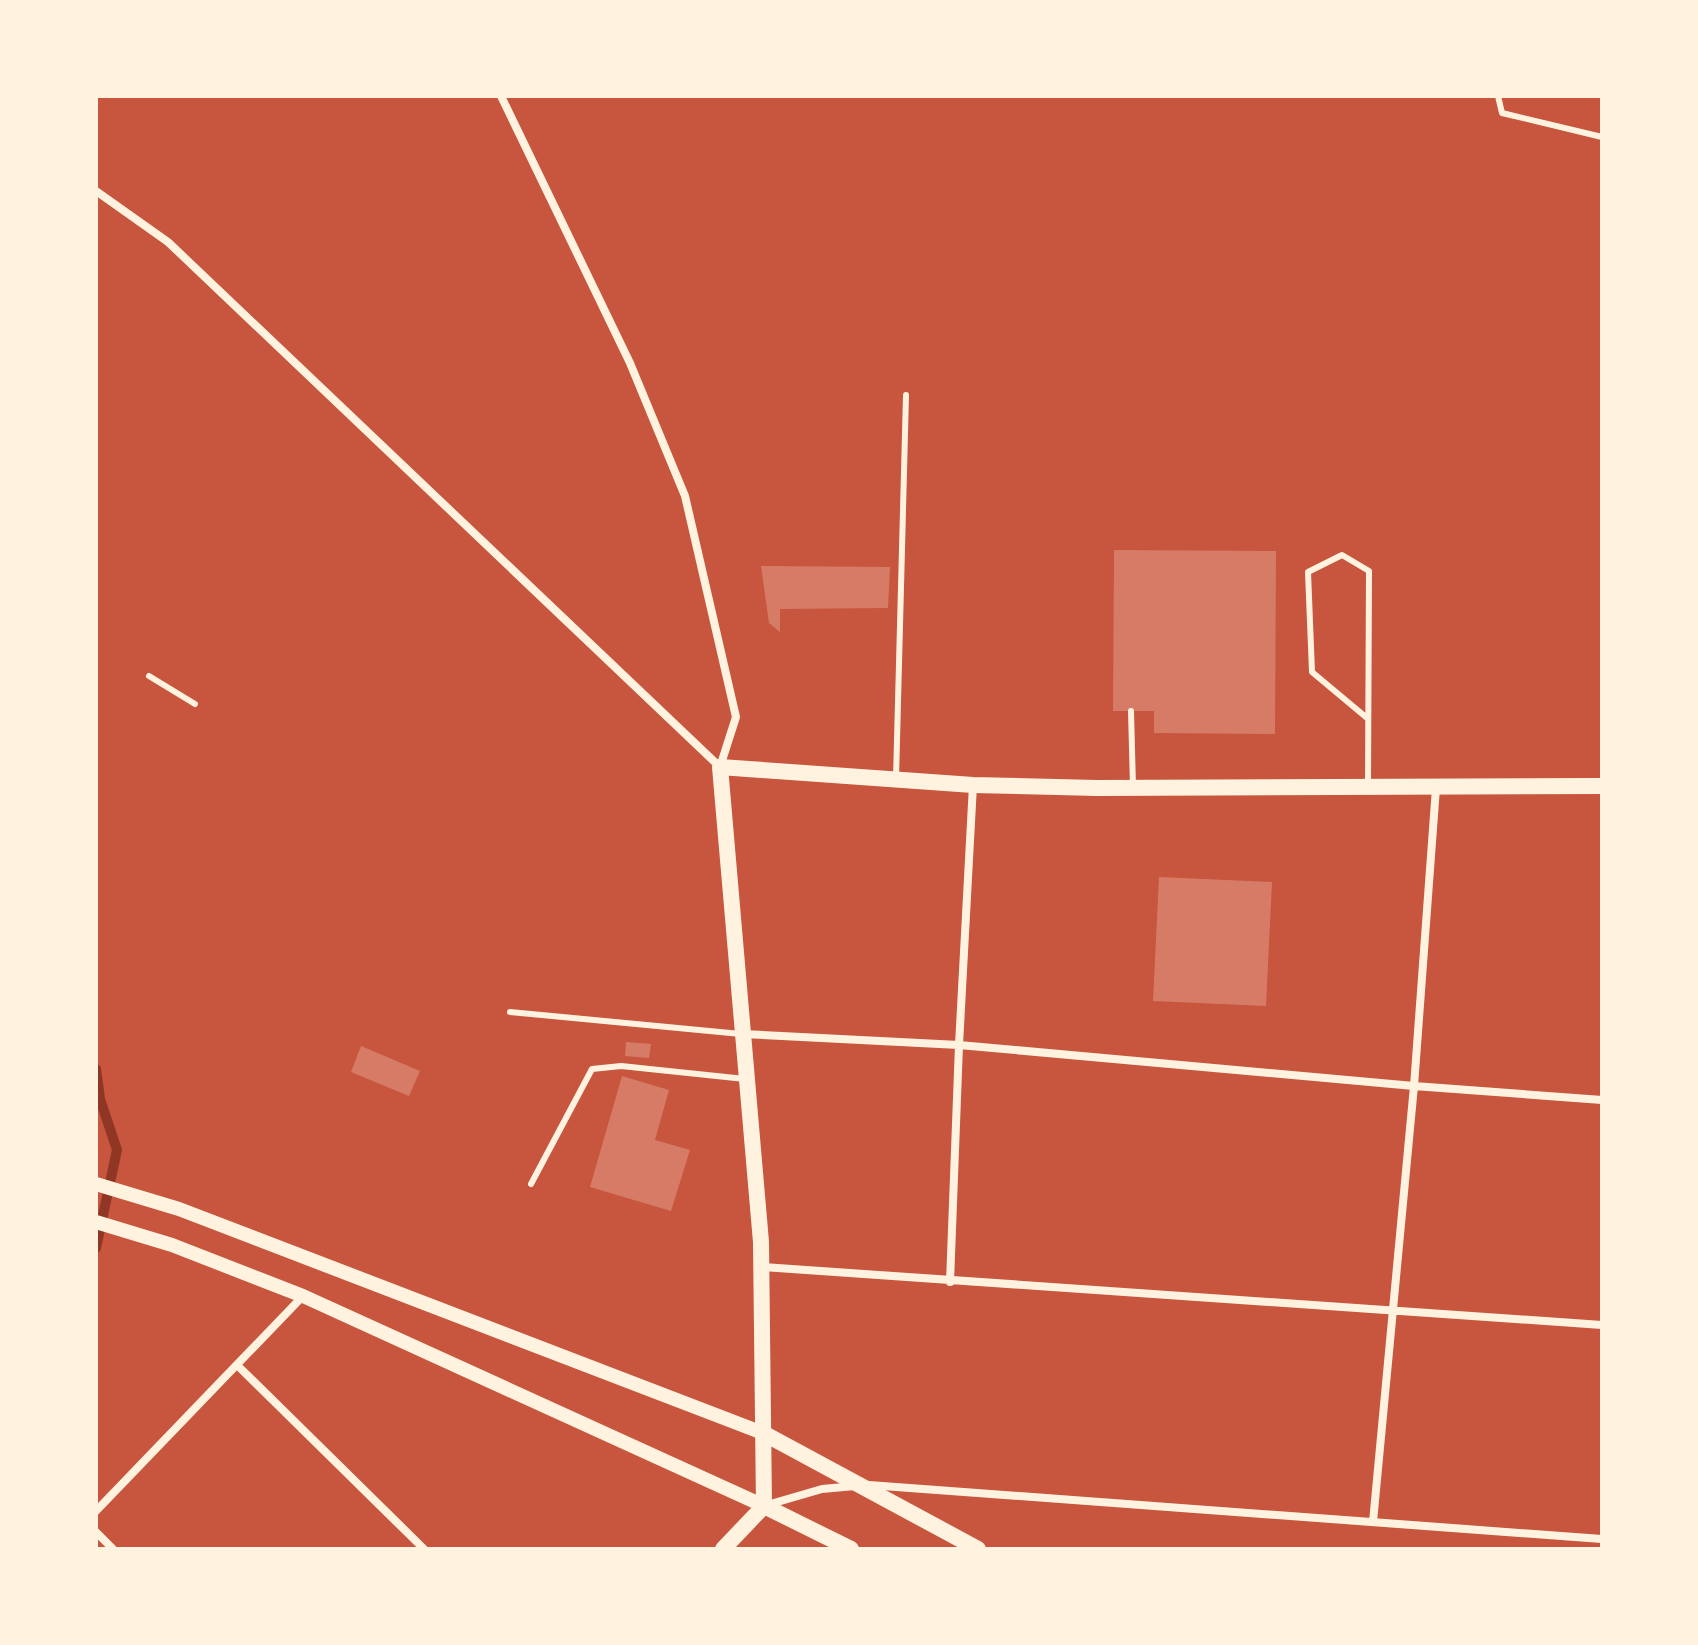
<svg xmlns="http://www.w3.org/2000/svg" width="1698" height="1645" viewBox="0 0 1698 1645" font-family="'Alegreya Sans',sans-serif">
<rect width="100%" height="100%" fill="#c8553d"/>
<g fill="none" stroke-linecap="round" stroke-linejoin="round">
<!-- stream -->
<path stroke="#8f3625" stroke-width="10" d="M96 1069 100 1099 117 1150 96 1248"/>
</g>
<!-- building -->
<path fill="#d67c66" d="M1114 550 1276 551 1275 734 1154 733V711H1113Z
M761 566 890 567 888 608 780 609V632L769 623Z
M1159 877 1272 882 1266 1006 1153 1001Z
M626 1042 651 1044 649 1058 625 1056Z
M361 1046 420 1071 409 1096 351 1072Z
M622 1076 669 1090 655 1140 690 1150 671 1211 590 1187Z"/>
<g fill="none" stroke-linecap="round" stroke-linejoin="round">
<!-- service -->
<path stroke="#fff3e0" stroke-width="6" d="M1498 96 1502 113 1602 137
M149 676 195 704
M1131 711 1133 787
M1367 718 1312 672 1308 572 1342 555 1369 571 1368 784
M896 779 906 395
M510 1012 741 1034
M531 1184 592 1069 621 1066 745 1079"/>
<!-- minor -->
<path stroke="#fff3e0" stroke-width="8" d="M96 191 168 242 720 767 736 717 685 496 630 363 501 96
M743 1034 959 1045 1414 1086 1602 1100
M763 1267 1602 1325
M950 1282 959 1045 973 785
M237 1365 424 1549
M869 1485 1602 1539
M767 1505 822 1489 855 1486
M96 1511 303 1296
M1373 1522 1414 1086 1436 788
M96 1532 113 1549"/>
<!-- tertiary -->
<path stroke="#fff3e0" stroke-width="14" d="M96 1184 179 1209 763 1433
M96 1222 172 1245 303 1296 764 1506"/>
<!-- secondary -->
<path stroke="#fff3e0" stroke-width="16" d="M763 1433 978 1549
M764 1506 851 1549
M723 1549 764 1506 761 1242 720 767 973 785 1097 788 1602 786"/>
</g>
<!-- border -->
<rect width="1698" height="1645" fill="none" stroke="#fff3e0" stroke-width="196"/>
</svg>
